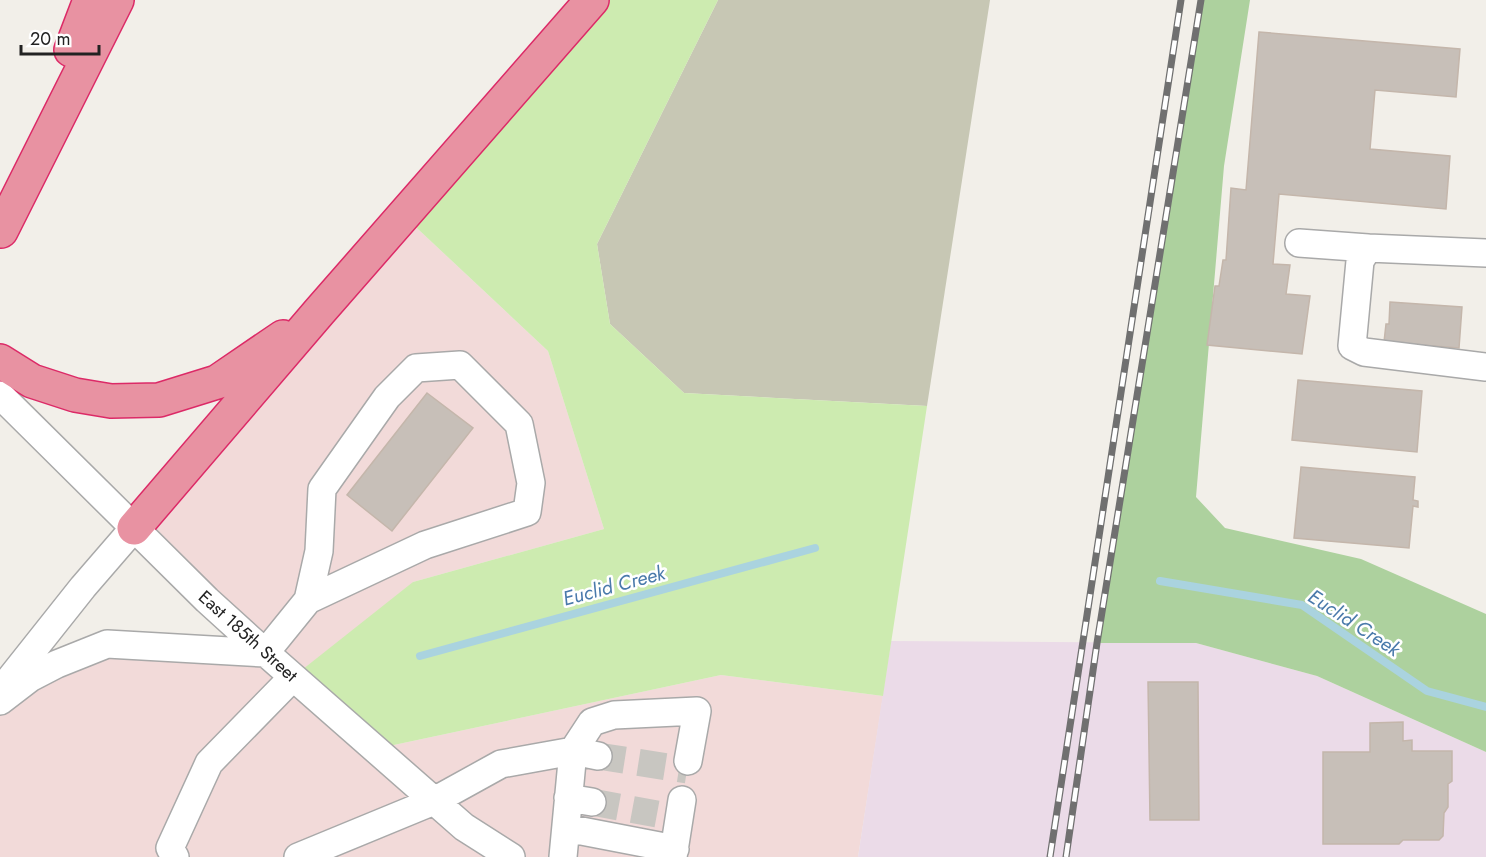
<svg xmlns="http://www.w3.org/2000/svg" width="1486" height="857" viewBox="0 0 1486 857" font-family="Jost,sans-serif">
<rect width="100%" height="100%" fill="#f2efe9"/>
<!-- commercial -->
<path fill="#f2dad9" d="M403 215 548 351 604 529 413 582 375 749 721 675 883 696 858 857H0V701L107 644 264 652 134 528Z"/>
<!-- industrial -->
<path fill="#ebdbe8" d="M891 641 1196 643 1317 676 1486 752V857H858Z"/>
<!-- construction -->
<path fill="#c7c7b4" d="M718 0H990L927 406 684 393 610 324 597 244Z"/>
<!-- grass -->
<path fill="#cdebb0" d="M592 0H718L597 244 610 324 684 393 927 406 883 696 721 675 375 749 293 677 413 582 604 529 548 351 403 215Z"/>
<!-- forest -->
<path fill="#add19e" d="M1201 0H1250L1224 166 1196 497 1225 528 1361 559 1486 614V752L1317 676 1196 643H1097Z"/>
<g fill="none" stroke-linecap="round" stroke-linejoin="round">
<!-- stream -->
<path stroke="#aad3df" stroke-width="8" d="M1160 581 1302 605 1427 691 1486 707
M420 656 815 548"/>
</g>
<!-- building -->
<path fill="#c7bfb8" stroke="#c4b6ab" stroke-width="1.5" d="M1259 32 1460 49 1456 97 1375 90 1370 149 1450 156 1446 209 1279 194 1273 264 1290 265 1286 294 1310 296 1302 354 1207 345 1215 286H1219L1223 260H1226L1231 188 1246 190Z
M1390 302 1462 307 1459 348 1384 342 1386 324H1389Z
M1298 380 1422 391 1417 452 1292 440Z
M427 393 473 428 392 531 347 495Z
M1301 467 1415 477 1413 500 1418 501V507L1413 506 1409 548 1294 538Z
M1148 682H1198L1199 820H1150Z
M1403 722V741L1412 740V751H1452V781L1448 784V807L1444 813 1443 836 1439 840H1403L1399 844H1323V752H1370V723Z"/>
<g fill="none" stroke-linecap="round" stroke-linejoin="round">
<!-- minor-tunnel -->
<path stroke="#c8c6c1" stroke-width="27" stroke-dasharray="27 14" stroke-linecap="butt" d="M598 756 687 770
M592 802 657 814"/>
<defs>
<path id="minor" d="M1299 243 1368 248
M1486 253 1368 248 1360 261 1352 346 1364 352 1486 367
M0 395 207 600 251 640 464 827 511 857
M2 689 83 587 134 528
M0 701 30 678 57 664 107 644 265 653 308 600 319 551 322 489 387 397 416 368 460 365 519 424 531 483 527 512 425 545 308 600
M568 798 592 802
M566 828 675 849
M175 857 170 848 209 763 293 677
M298 857 434 801 501 764 573 751 598 756
M563 857 573 751 592 722 614 715 697 711 688 761
M673 857 682 800"/>
<path id="highway" d="M71 50 90 0
M1 231 117 0
M0 361 32 381 75 395 111 401 159 400 217 382 283 337
M134 528 319 312 592 0"/>
</defs>
<!-- minor casing -->
<use href="#minor" stroke="#a9a9a9" stroke-width="30"/>
<!-- highway casing -->
<use href="#highway" stroke="#dc2a67" stroke-width="36"/>
<!-- minor -->
<use href="#minor" stroke="#fff" stroke-width="27"/>
<!-- highway -->
<use href="#highway" stroke="#e892a2" stroke-width="33"/>
<defs>
<path id="rail" d="M1050 857 1181 0
M1066 857 1097 643 1201 0"/>
</defs>
<!-- rail casing -->
<use href="#rail" stroke="#707070" stroke-width="7"/>
<!-- rail -->
<use href="#rail" stroke="#fff" stroke-width="4.5" stroke-dasharray="14" stroke-linecap="butt"/>
</g>
<g text-anchor="middle" dominant-baseline="central" stroke-width="5" stroke-linejoin="round" paint-order="stroke">
<!-- street labels -->
<g font-size="18" fill="#222" stroke="#fff">
<text transform="translate(248 636) rotate(42)">East 185th Street</text>
</g>
<!-- water labels -->
<g font-size="20" font-style="italic" fill="#4a7aab" stroke="#fff">
<text transform="translate(614 586) rotate(-15)">Euclid Creek</text>
<text transform="translate(1354 623) rotate(33)">Euclid Creek</text>
</g>
</g>
<!-- scale -->
<path d="M21 45v9h78v-9" fill="none" stroke="#222222" stroke-width="3"/>
<text x="30" y="45" font-size="18" fill="#222222" stroke="#ffffff" stroke-width="4.5" paint-order="stroke">20 m</text>
</svg>
